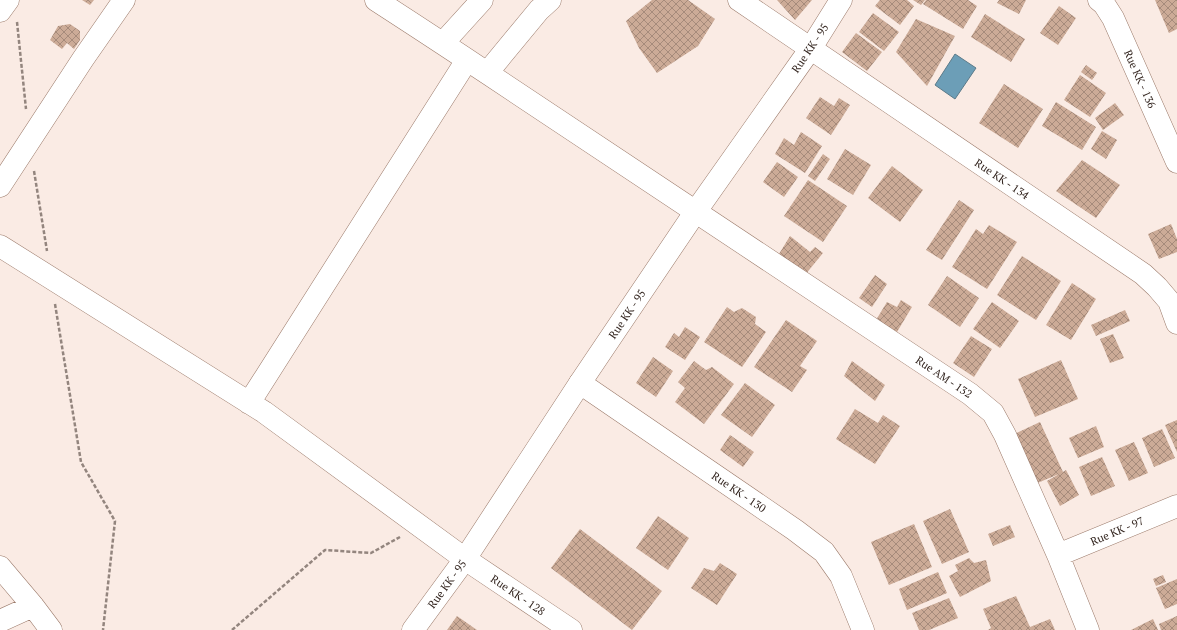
<svg xmlns="http://www.w3.org/2000/svg" width="1177" height="630" viewBox="0 0 1177 630" font-family="'PT Serif',serif">
<defs>
<pattern id="building-cross-hatch" width="8" height="8" patternUnits="userSpaceOnUse"><rect width="8" height="8" fill="#ccab97"/><path d="M0 0l8 8M0 8l8-8" fill="none" stroke="#a68b7b"/></pattern>
</defs>
<rect width="100%" height="100%" fill="#faebe4"/>
<!-- water -->
<path fill="#6c9eb7" stroke="#5b7a89" d="M955 54 976 68 955 99 935 85Z"/>
<!-- building -->
<path fill="url(#building-cross-hatch)" d="M82 0H94L90 5Z
M652 0H688L715 19 698 46 657 73 639 48 626 21Z
M777 0H812L795 20Z
M880 0H907L914 6 900 25 875 6Z
M913 0H925L921 5Z
M926 0H968L977 6 963 29 923 4Z
M999 0H1026L1019 14 997 3Z
M1155 0H1177V29L1169 33Z
M1059 6 1076 18 1058 45 1040 33Z
M873 13 899 32 884 51 859 32Z
M985 14 1025 39 1011 62 971 37Z
M916 19 955 36 927 86 896 52Z
M70 24 80 31V40L74 49 67 43 62 49 50 40 58 26Z
M856 33 882 52 867 71 842 52Z
M1086 65 1097 73 1092 80 1081 72Z
M1080 75 1106 93 1090 117 1064 100Z
M1004 84 1043 109 1018 148 979 123Z
M820 97 834 106 839 98 850 105 831 135 806 118Z
M1056 102 1096 127 1082 150 1042 126Z
M1115 103 1124 115 1103 130 1095 118Z
M1102 131 1117 140 1106 159 1091 149Z
M801 132 822 146 805 173 775 154 784 138 794 145Z
M845 149 871 165 853 195 827 179Z
M823 154 830 159 815 181 808 176Z
M1082 160 1120 185 1096 218 1056 191Z
M777 162 798 177 784 197 763 182Z
M892 166 923 190 900 222 868 198Z
M808 180 847 206 823 242 784 216Z
M959 200 974 210 942 260 926 250Z
M1171 224 1177 239V252L1159 259 1148 234Z
M989 225 1017 242 987 289 952 267 976 229 983 234Z
M790 236 810 252 815 247 823 253 805 275 779 254Z
M1022 256 1061 281 1036 320 997 295Z
M875 275 887 284 872 307 859 298Z
M947 276 979 298 960 327 928 305Z
M1072 283 1096 299 1071 340 1046 325Z
M901 300 912 307 897 332 876 320 887 302 897 307Z
M992 302 1019 321 1000 348 973 329Z
M727 307 734 312 742 308 756 317 755 324 766 332 742 367 704 342Z
M1125 310 1130 321 1096 336 1091 325Z
M786 320 817 341 800 366 807 370 792 392 754 367Z
M685 327 700 337 685 360 665 347 674 333 679 337Z
M1113 334 1124 358 1110 363 1100 339Z
M971 336 992 349 974 377 953 363Z
M653 357 673 371 656 397 636 383Z
M1061 360 1078 399 1035 417 1018 379Z
M694 361 706 370 712 367 734 384 704 424 675 402 685 388 678 382Z
M852 361 885 385 875 401 844 376Z
M745 383 775 405 752 437 721 415Z
M855 409 878 423 883 415 900 426 875 464 836 439Z
M1177 420V452L1165 425Z
M1040 422 1063 472 1066 470 1079 495 1060 506 1047 481 1059 474 1035 484 1012 435Z
M1096 426 1104 447 1078 458 1069 438Z
M1162 429 1175 458 1154 467 1142 438Z
M730 435 754 452 743 467 720 450Z
M1134 442 1148 473 1129 481 1115 450Z
M1102 457 1115 486 1091 496 1079 467Z
M950 509 969 552 942 564 923 521Z
M658 516 689 538 668 570 636 548Z
M914 524 932 567 889 585 871 542Z
M1010 525 1015 537 993 546 988 534Z
M580 529 662 591 632 630 551 568Z
M969 558 974 563 986 560 991 581 960 597 949 576 958 571 955 565Z
M720 563 737 574 717 605 691 588 704 568 714 571Z
M938 572 947 593 907 610 899 589Z
M1163 575 1166 582 1156 586 1153 579Z
M1177 579V604L1165 609 1156 588Z
M1016 596 1030 627 1050 619 1055 630H988L991 628 983 609Z
M949 598 958 618 929 630H919L912 613Z
M457 616 477 630H447Z
M1177 616V630H1161L1159 624Z
M1153 619 1158 630H1131Z"/>
<g fill="none" stroke-linecap="round" stroke-linejoin="round">
<defs>
<path id="minor" d="M376 0C413 24 450 48 487 73L970 394 993 413 1005 435 1058 555 1088 630
M739 0 1143 274 1157 287 1169 301 1177 323
M1099 0 1104 4 1113 18 1177 162
M0 11 8 0
M443 43 482 0
M487 73 539 10 550 0
M0 186 83 59 124 0
M0 246 264 412 465 559 571 630
M580 383 795 530 824 552 841 576 863 630
M249 403 467 60
M1058 555 1177 506
M0 567 33 606 51 630
M0 621 33 606"/>
<path id="tertiary" d="M413 630 465 559 580 383 696 211 811 48 841 0"/>
</defs>
<!-- minor casing -->
<use href="#minor" stroke="#9b7a6a" stroke-width="23"/>
<!-- tertiary casing -->
<use href="#tertiary" stroke="#9b7a6a" stroke-width="23"/>
<!-- path -->
<path stroke="#93857e" stroke-width="2.5" stroke-dasharray="4 2" stroke-linecap="butt" d="M17 22 26 109
M34 171 47 251
M55 304 81 462 115 521 103 630
M232 630 325 550 371 553 400 537"/>
<!-- minor -->
<use href="#minor" stroke="#fff" stroke-width="22"/>
<!-- tertiary -->
<use href="#tertiary" stroke="#fff" stroke-width="22"/>
</g>
<g text-anchor="middle" dominant-baseline="central" stroke-width="3" stroke-linejoin="round" paint-order="stroke">
<!-- street labels -->
<g font-size="11" fill="#33251f" stroke="#fff">
<text transform="translate(810 48) rotate(-56)">Rue KK - 95</text>
<text transform="translate(1140 79) rotate(66)">Rue KK - 136</text>
<text transform="translate(1002 179) rotate(34)">Rue KK - 134</text>
<text transform="translate(627 314) rotate(-56)">Rue KK - 95</text>
<text transform="translate(944 377) rotate(34)">Rue AM - 132</text>
<text transform="translate(739 492) rotate(34)">Rue KK - 130</text>
<text transform="translate(1117 531) rotate(-23)">Rue KK - 97</text>
<text transform="translate(447 584) rotate(-54)">Rue KK - 95</text>
<text transform="translate(518 595) rotate(34)">Rue KK - 128</text>
</g>
</g>
</svg>
